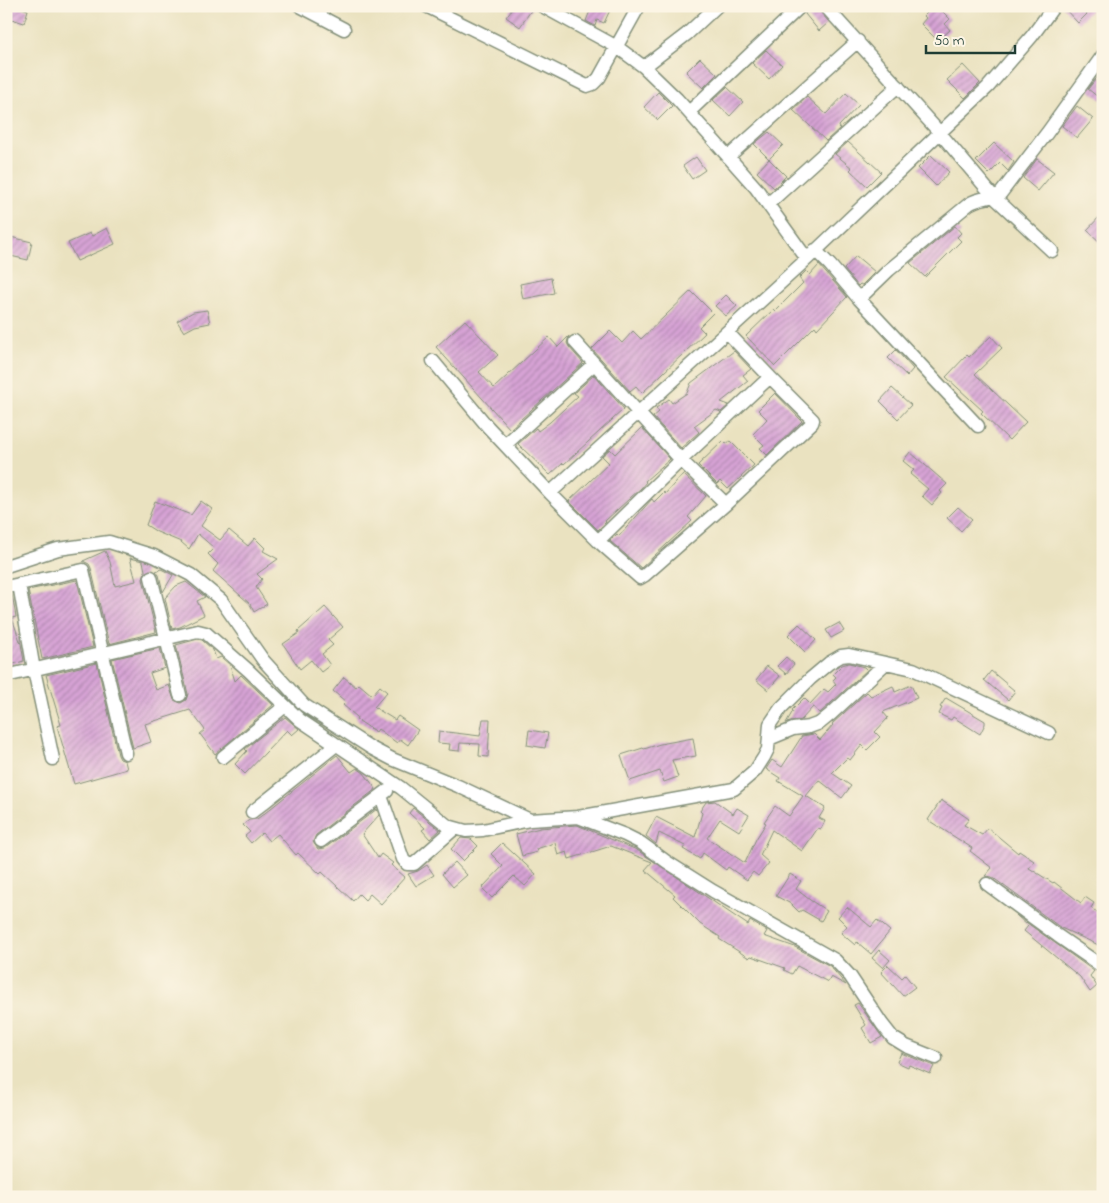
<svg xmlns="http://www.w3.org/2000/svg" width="1109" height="1203" viewBox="0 0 1109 1203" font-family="'Indie Flower',sans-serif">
<defs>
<pattern id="building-hatch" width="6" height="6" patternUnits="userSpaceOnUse" patternTransform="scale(1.25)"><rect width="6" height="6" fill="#d7a3d5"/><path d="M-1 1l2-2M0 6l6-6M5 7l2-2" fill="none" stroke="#ae86ae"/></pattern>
</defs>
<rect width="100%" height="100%" fill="#fcf5e5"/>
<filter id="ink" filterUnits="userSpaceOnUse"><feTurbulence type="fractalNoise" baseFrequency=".02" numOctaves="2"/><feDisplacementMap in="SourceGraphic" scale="10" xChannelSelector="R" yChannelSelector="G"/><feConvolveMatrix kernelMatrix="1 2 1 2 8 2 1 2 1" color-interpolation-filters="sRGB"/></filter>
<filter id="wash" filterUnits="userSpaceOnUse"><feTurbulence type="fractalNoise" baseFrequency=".0096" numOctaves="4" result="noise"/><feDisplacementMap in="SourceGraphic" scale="20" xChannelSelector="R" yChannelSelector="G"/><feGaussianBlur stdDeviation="1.12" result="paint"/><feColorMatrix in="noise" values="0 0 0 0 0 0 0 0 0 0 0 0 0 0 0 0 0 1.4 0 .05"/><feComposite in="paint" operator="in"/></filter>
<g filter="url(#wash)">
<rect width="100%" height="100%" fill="#eae2c0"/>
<g id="blocks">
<!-- building -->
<path fill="url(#building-hatch)" d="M6 6H15L28 10 24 23 6 17Z
M514 6H534L520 27 506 17Z
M592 6H602L610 10 604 23 597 20 595 26 586 21Z
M809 6H817L819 11 829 22 819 31 805 14Z
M934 6H937L950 19 945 24 950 30 938 41 921 24 926 18 924 16Z
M1062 6H1095L1078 23Z
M766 50 782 65 769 79 752 63Z
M700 58 717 74 703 88 686 72Z
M963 65 980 83 965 98 947 80Z
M1099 75 1103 78V101L1088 89Z
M727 87 743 102 730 116 713 100Z
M658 92 672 106 658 120 644 107Z
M846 93 859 105 839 126 840 128 826 141 793 110 807 97 826 114Z
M1077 106 1093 119 1077 138 1062 126Z
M769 132 783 145 769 159 754 144Z
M848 142 881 172 867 186 850 170 852 168 835 154Z
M994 143 1014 162 1008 171 1000 163 989 174 976 161Z
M931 155 949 172 936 186 918 168Z
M696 157 705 170 692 179 683 166Z
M769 159 786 176 774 188 757 172Z
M1037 159 1054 172 1038 191 1023 178Z
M1103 213V245L1087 230Z
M955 226 961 233 957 237 961 241 925 277 910 263Z
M107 228 115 244 77 261 68 243 90 233 92 236Z
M6 236 32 242 28 260 6 255Z
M856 256 875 272 862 285 860 284 858 286 844 269Z
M819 265 847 297 817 329 815 326 775 366 746 336 774 309 775 311 803 283 799 278 806 271 810 275Z
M551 278 554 293 523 299 520 284Z
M691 291 713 313 699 327 705 333 642 393 636 386 630 391 592 349 610 331 622 343 633 331 641 339Z
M726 295 737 306 726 316 715 306Z
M207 310 210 323 195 326 184 332 177 321 193 312Z
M465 320 498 355 479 372 494 388 549 337 558 347 569 336 567 343 569 347 583 363 510 429 436 347Z
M991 336 1002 348 975 374 1026 422 1009 440 981 413 983 411 946 377 967 355 969 357Z
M896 350 913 369 907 376 888 358Z
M734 351 751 369 743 375 748 381 721 402 729 405 721 412 716 410 694 426 699 432 681 448 653 417 659 412 656 408 669 399 672 403 687 393 691 383Z
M594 375 624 409 564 464 563 463 550 475 518 444 536 428 538 431 550 422 578 396 574 393Z
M892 388 911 405 898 419 880 401Z
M775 393 802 421 767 455 760 448 764 445 753 434 767 419 758 410Z
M642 428 670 459 645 481 646 482 641 488 605 521 606 522 598 530 569 501 609 463 602 456 610 449 615 454Z
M723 441 726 444 730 441 754 465 728 489 720 481 717 484 698 465Z
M910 452 947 484 940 491 942 493 932 505 922 496 928 489 910 474 914 470 903 461Z
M683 474 706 496 688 517 692 521 641 568 610 541 617 534 619 536 652 499 654 502 664 492 665 494Z
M155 501 191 515 201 501 212 509 201 526 220 540 229 530 248 546 255 538 265 548 263 551 278 559 257 574 262 579 256 587 267 604 254 612 250 604 213 571 218 564 208 554 214 548 198 534 189 549 181 542 157 532 146 525Z
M958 507 972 519 961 531 947 518Z
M105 551 110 562 115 586 136 581 130 558 143 561 145 571 143 579 156 632 109 644 91 568 89 564 83 561Z
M161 569 173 575 163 592 159 575 156 571Z
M77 580 93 647 42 659 28 590Z
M186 582 205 597 197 601 204 615 180 627 172 629 165 598 176 586Z
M12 594 16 617 12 618 21 644 24 661 6 666V595Z
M325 607 343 627 328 640 333 645 322 654 330 665 321 672 311 660 300 669 283 644 299 633 298 631Z
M839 623 844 631 831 638 826 630Z
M799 624 816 640 805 652 788 635Z
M198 639 202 640 213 650 216 659 221 657 230 665 235 681 241 675 273 705 215 754 200 734 205 730 190 710 145 724 151 742 133 748 112 659 160 648 165 668 150 673 156 690 169 685 174 700 181 703 186 700 188 694 176 645Z
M786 657 794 664 786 674 777 666Z
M97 663 118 755 120 759 125 761 127 769 74 784 57 726 61 725 46 675Z
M849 663 864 667 867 670 820 713 810 704 824 689 828 692 836 684 833 680 836 677 833 674 842 665Z
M767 666 780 676 768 690 756 680Z
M991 671 1015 691 1008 700 984 680Z
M344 677 356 687 359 684 372 695 380 686 387 692 374 707 395 720 398 716 418 730 408 745 400 739 397 743 378 729 376 732 356 719 357 717 343 705 346 702 333 691Z
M911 685 917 698 883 712 888 718 875 732 880 737 867 750 862 745 850 760 847 758 832 773 851 786 842 798 819 780 806 796 825 808 819 818 825 821 821 829 818 828 802 851 772 830 760 855 769 863 758 876 753 872 747 880 728 867 726 870 703 853 700 859 683 849 685 846 659 833 656 844 646 836 656 817 695 837 702 813 700 811 706 802 715 801 733 814 737 808 749 815 739 831 720 819 707 838 745 863 756 839 766 823 764 822 775 806 789 816 803 796 778 781 780 778 766 769 772 760 782 767 802 736 814 734 820 740 833 725 832 724 867 692 871 696 893 686 895 692Z
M804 698 813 707 801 720 786 723 793 711 792 710Z
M946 698 985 721V724L980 734 953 717 951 720 939 714 942 708 940 707Z
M285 717 299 729 292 735 287 730 245 774 235 764 247 751 245 749Z
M483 719H490L488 757 479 756 480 744 460 743 459 751 449 750 450 744 438 743 439 731 480 736Z
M529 730 548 733 545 748 527 745Z
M693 738 696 756 672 760 678 777 664 782 660 771 630 781 621 755 643 748 644 749 660 744Z
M337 755 351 772 357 768 364 773 376 789 316 835 313 842 318 849 325 848 377 809 379 815 362 834 378 858 381 854 393 863 391 865 405 877 381 904 370 894 365 900 359 894 353 901 322 872 320 874 298 853 296 855 278 834 269 841 262 833 251 843 245 836 250 832 243 825 249 820 257 819 265 813Z
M941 800 969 819 964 825 982 835 988 828 1018 853 1019 851 1034 861 1029 868 1053 883 1054 882 1081 903 1085 897 1094 903 1091 908 1103 916V947L1061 928 992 877 985 876 992 868 970 851 972 848 928 820Z
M413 808 440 830 430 839 422 830 425 828 409 813Z
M577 825 637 850 748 925 750 921 767 931 764 936 795 947 830 966 846 985 831 977 828 982 797 966 792 974 784 970 785 968 751 956 749 958 719 939 720 937 700 924 673 897 675 895 645 870 652 862 611 846 569 859 567 852 558 855 555 843 536 849 537 852 522 856 516 834 540 828Z
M461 838 471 839 478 846 463 861 451 849Z
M502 843 536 874 525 886 514 876 492 898 482 888 503 866 491 854Z
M455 862 467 875 453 887 442 874Z
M427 865 434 875 416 886 408 874 418 871Z
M790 874 801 881 796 889 810 900 827 911 821 921 802 910 799 912 791 904 776 896Z
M847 907 871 927 877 920 890 931 871 954 857 942 855 945 841 933 847 926 838 917Z
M1016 915 1094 971 1090 976 1097 986 1090 992 1080 977 1024 931 1028 926Z
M879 950 890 960 883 968 872 958Z
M888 965 902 978 905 975 915 987 903 996 881 972Z
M858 1003 882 1037 871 1043 862 1028 866 1025 854 1005Z
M901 1053 934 1066 930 1074 909 1065 908 1067 897 1062Z"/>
</g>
</g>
<g filter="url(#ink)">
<use href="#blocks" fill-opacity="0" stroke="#84907a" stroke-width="1"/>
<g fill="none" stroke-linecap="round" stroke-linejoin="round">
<defs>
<path id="minor" d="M300 6 344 29
M426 6 587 86 593 84 599 78 639 6
M542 6 617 47 644 67 677 99 756 188 807 259
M825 6 940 133 993 196 1052 251
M644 67 687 34 717 6
M689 112 801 6
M728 157 858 41
M768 204 898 86
M815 250 830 265 859 299 978 426
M859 299 889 270 969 204C980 197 990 199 1001 193L1047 133 1103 55
M575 342 681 460 770 377 727 332
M433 361 488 427 550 493 598 541 640 578 645 575 726 504
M505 445 594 364
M550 493 807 259 988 87 1032 36 1054 6
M598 541 681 460 726 504 812 423 813 420 770 377
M6 566 58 549 109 542 154 556 191 575 221 600 263 660 304 705 371 748 392 759 458 786 530 820
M151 577 180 695
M19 584 34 670 53 759
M6 587 83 570 126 753
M6 676 198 631 206 633 248 670 300 720 401 788 448 826 466 831 483 830 530 820 578 817 625 835 641 843 667 862 713 891 835 960 850 976 882 1024 893 1038 906 1046 936 1058
M769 739 793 729 809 727 820 723 831 714 886 663
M223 757 285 706
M381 796 403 859 407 864H414L454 829
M252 812 336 745
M578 817 734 789 755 771 764 757 768 749 770 724 781 708 810 679 829 663 841 656 849 655 913 669 1049 733
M321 841 387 791
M987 884 1058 936 1103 967"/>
</defs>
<!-- minor casing -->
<use href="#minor" stroke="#84907a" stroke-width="15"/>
<!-- minor -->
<use href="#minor" stroke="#fff" stroke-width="12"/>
</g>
</g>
<!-- margin -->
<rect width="1109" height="1203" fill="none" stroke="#fcf5e5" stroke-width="25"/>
<!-- scale -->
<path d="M926 45v8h89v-8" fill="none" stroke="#1f3d34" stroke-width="2.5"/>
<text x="934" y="45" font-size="15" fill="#1f3d34" stroke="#fcf5e5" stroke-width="4" paint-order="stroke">50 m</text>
</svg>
